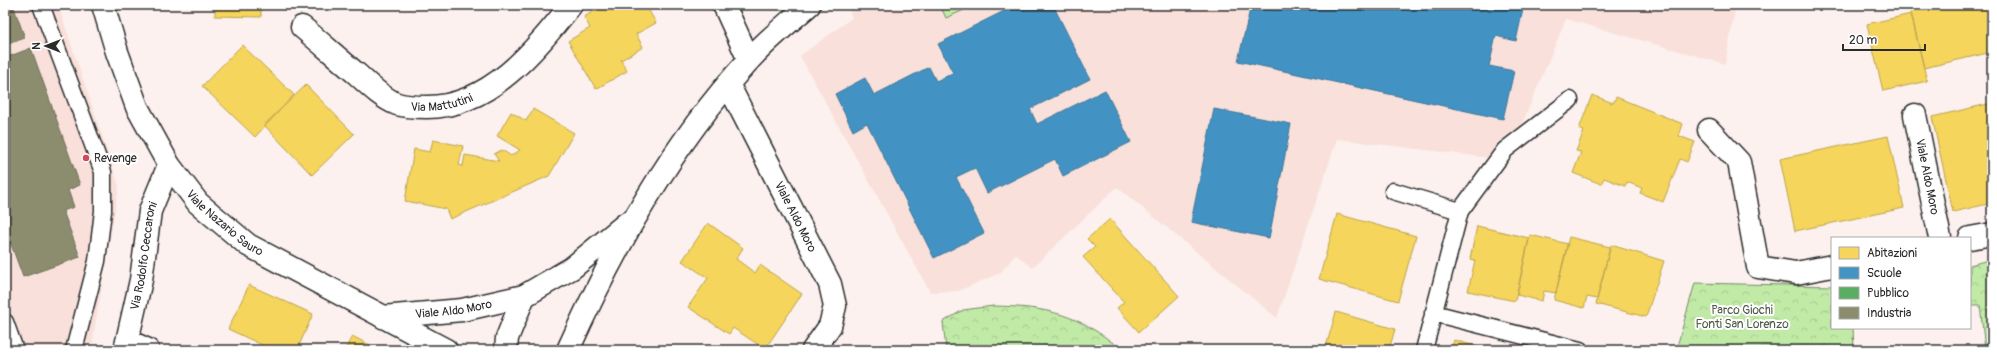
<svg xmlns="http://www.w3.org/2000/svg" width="1997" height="355" viewBox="0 0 1997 355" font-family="Pangolin,sans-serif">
<defs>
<pattern id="park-crowns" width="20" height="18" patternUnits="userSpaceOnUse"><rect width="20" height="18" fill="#c0eaa6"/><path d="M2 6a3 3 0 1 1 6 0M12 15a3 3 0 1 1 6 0" fill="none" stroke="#a5c98f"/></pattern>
</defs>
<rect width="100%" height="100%" fill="#fcf1ee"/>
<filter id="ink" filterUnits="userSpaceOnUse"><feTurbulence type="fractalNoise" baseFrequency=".025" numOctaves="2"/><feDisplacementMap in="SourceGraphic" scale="8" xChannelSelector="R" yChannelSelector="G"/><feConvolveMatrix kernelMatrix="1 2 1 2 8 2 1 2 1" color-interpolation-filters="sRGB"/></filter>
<g filter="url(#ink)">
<!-- built -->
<path fill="#f9e0da" d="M5 5H58L119 186 91 350H5Z
M847 5H1736L1725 64 1566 19 1507 160 1337 139 1277 318 1117 187 1032 268 1016 254 1000 273 958 291 930 292 800 56 852 18Z"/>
<!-- grass -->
<path fill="#c0eaa6" stroke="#768a68" d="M940 5H975L946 18Z"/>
<!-- park -->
<path fill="url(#park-crowns)" stroke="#768a68" d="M1992 259V350H1985L1980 305H1970V265Z
M1695 283 1832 286V328H1853L1854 350H1676Z
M993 306C1049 307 1078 314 1122 350H946L943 322 963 310Z"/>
<!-- homes -->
<path fill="#f6d55c" stroke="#b9a24d" d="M215 5H261V17L215 16Z
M604 5H654L648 9 656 23 636 34 643 47 621 60 627 71 596 89 568 41 590 28 584 17Z
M1922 5H1992V52L1924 68 1910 8Z
M1911 14 1927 81 1883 91 1867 24Z
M242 45 294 95 255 137 202 86Z
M306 85 354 134 312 175 264 125Z
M1592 95 1613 103 1616 97 1683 124 1679 136 1695 142 1687 162 1680 159 1663 202 1640 193 1642 188 1627 182 1625 186 1604 178 1601 184 1573 173 1581 152 1576 151 1584 131 1579 129Z
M1992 103V203L1953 212 1932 117Z
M533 109 574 133 549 176 450 219 446 209 405 201 414 149 430 152 433 140 463 146 459 165 463 166 465 155 499 161 494 154 502 150 511 156 520 150 497 136 511 112 526 121Z
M1888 136 1904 208 1795 231 1780 159Z
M1337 214 1416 236 1398 301 1319 279Z
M1110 219 1179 296 1139 332 1117 308 1124 302 1083 257 1095 247 1087 239Z
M708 223 743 248 736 259 755 273 760 265 802 294 765 349 733 328 729 334 688 307 708 278 682 261Z
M1477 226 1529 238 1515 301 1468 291 1475 260 1470 259Z
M1530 235 1568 244 1556 293 1544 291 1542 301 1517 295Z
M1569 237 1610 247 1597 299 1587 297 1584 308 1554 300Z
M1611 245 1664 261 1646 317 1596 304Z
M249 285 313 314 297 350H273L228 329Z
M1336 312 1395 329 1389 350H1325Z
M352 336 380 350H345Z
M1454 340 1489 350H1451Z"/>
<!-- schools -->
<path fill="#4393c3" stroke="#3c7495" d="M1016 5H1053L1090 79 1030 109 1037 124 1105 90 1131 142 1063 176 1055 159 987 193 975 168 956 177 984 233 934 258 867 123 853 131 835 94 865 78 874 95 929 67 936 81 953 73 938 44Z
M1251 5 1279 11 1280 5H1524L1516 41 1496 36 1489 66 1514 71 1503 119 1238 61Z
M1214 109 1291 124 1269 238 1191 222Z"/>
<!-- public -->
<path fill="#5aae61" stroke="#4c8751" d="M1918 346V350H1856V348Z"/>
<!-- industry -->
<path fill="#8c8c6e" stroke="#6f6f5a" d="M5 5H13L25 38 5 45Z
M31 48 80 185 68 190 74 207 63 211 80 257 23 277 5 228V58Z"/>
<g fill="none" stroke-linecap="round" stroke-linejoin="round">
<defs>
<path id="service" d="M41 5 103 172V211L97 261 74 350
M1393 191 1460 211 1424 350
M1460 211 1505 150 1570 100
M1433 313 1580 350
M5 322 15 350"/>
<g id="minor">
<path d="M724 5 749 60"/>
<path id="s1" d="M302 27C321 43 339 59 358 75 369 85 382 98 397 104 406 107 417 107 427 107 490 107 535 50 571 5"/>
<path id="s2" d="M728 84 830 284 835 306 830 326 813 350"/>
<path id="s3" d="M1915 115 1940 238"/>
<path d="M1709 130 1739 162 1758 267 1796 273 1832 266"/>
<path d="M1970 238 1992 234"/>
<path d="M128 341 148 350"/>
<path id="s4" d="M125 350 141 280 150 211 169 165"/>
</g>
<g id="tertiary">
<path id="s5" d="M383 317 462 310 524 296 572 268 627 223"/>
<path d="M506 350 507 338 524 296"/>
<path d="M568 350C615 246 671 145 749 60 767 40 788 23 809 5"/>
</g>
<g id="secondary">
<path id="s6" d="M103 5 117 52 137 107 169 165 198 203 248 245 446 350"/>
</g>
</defs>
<!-- service casing -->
<use href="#service" stroke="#2b2b2b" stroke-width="19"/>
<!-- minor casing -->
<use href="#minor" stroke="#2b2b2b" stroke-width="25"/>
<!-- tertiary casing -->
<use href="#tertiary" stroke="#2b2b2b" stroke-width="25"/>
<!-- secondary casing -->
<use href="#secondary" stroke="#2b2b2b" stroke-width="25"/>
<!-- service -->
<use href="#service" stroke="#fff" stroke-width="16"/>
<!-- minor -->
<use href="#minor" stroke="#fff" stroke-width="22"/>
<!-- tertiary -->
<use href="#tertiary" stroke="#fff" stroke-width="22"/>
<!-- secondary -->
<use href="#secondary" stroke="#fff" stroke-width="22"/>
</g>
</g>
<!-- markers -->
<circle fill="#d1495b" stroke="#fff" stroke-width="1.5" cx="86" cy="158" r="4"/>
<g text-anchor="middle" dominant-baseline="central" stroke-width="4" stroke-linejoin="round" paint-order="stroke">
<!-- street labels -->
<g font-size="12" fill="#2b2b2b" stroke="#fff">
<text stroke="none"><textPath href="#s1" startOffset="168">Via Mattutini</textPath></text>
<text stroke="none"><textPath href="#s3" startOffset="63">Viale Aldo Moro</textPath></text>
<text stroke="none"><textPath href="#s2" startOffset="149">Viale Aldo Moro</textPath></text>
<text stroke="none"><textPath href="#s6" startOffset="255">Viale Nazario Sauro</textPath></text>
<text stroke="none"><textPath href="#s4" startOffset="96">Via Rodolfo Ceccaroni</textPath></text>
<text stroke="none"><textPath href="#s5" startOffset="71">Viale Aldo Moro</textPath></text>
</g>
<!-- poi labels -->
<g font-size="12" fill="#2b2b2b" stroke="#fff" text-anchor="start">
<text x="94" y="158">Revenge</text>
</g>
<!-- park labels -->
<g font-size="12" fill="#505b4a" stroke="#fff">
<text x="1742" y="310">Parco Giochi<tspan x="1742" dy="14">Fonti San Lorenzo</tspan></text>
</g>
</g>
<!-- margin -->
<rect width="1997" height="355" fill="none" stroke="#fff" stroke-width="20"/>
<rect x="10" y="10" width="1977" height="335" fill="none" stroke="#2b2b2b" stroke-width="1.5" filter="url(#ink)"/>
<!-- legend -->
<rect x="1831" y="237" width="140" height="92" fill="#ffffff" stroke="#aaaaaa"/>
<rect x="1839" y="247" width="20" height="12" fill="#f6d55c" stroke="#aaaaaa"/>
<text x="1867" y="257" font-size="12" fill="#2b2b2b">Abitazioni</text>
<rect x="1839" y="267" width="20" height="12" fill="#4393c3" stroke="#aaaaaa"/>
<text x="1867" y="277" font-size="12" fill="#2b2b2b">Scuole</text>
<rect x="1839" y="287" width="20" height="12" fill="#5aae61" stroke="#aaaaaa"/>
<text x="1867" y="297" font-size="12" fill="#2b2b2b">Pubblico</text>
<rect x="1839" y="307" width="20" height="12" fill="#8c8c6e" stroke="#aaaaaa"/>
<text x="1867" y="317" font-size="12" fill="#2b2b2b">Industria</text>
<!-- north arrow -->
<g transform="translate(46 46) rotate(270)" stroke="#ffffff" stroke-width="3" paint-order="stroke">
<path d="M0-3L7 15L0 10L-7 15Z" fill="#2b2b2b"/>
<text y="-6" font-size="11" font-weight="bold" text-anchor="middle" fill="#2b2b2b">N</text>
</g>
<!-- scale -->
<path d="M1843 44v6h82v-6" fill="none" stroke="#2b2b2b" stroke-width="2"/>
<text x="1849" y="44" font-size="12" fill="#2b2b2b" stroke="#ffffff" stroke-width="3" paint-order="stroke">20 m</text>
</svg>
